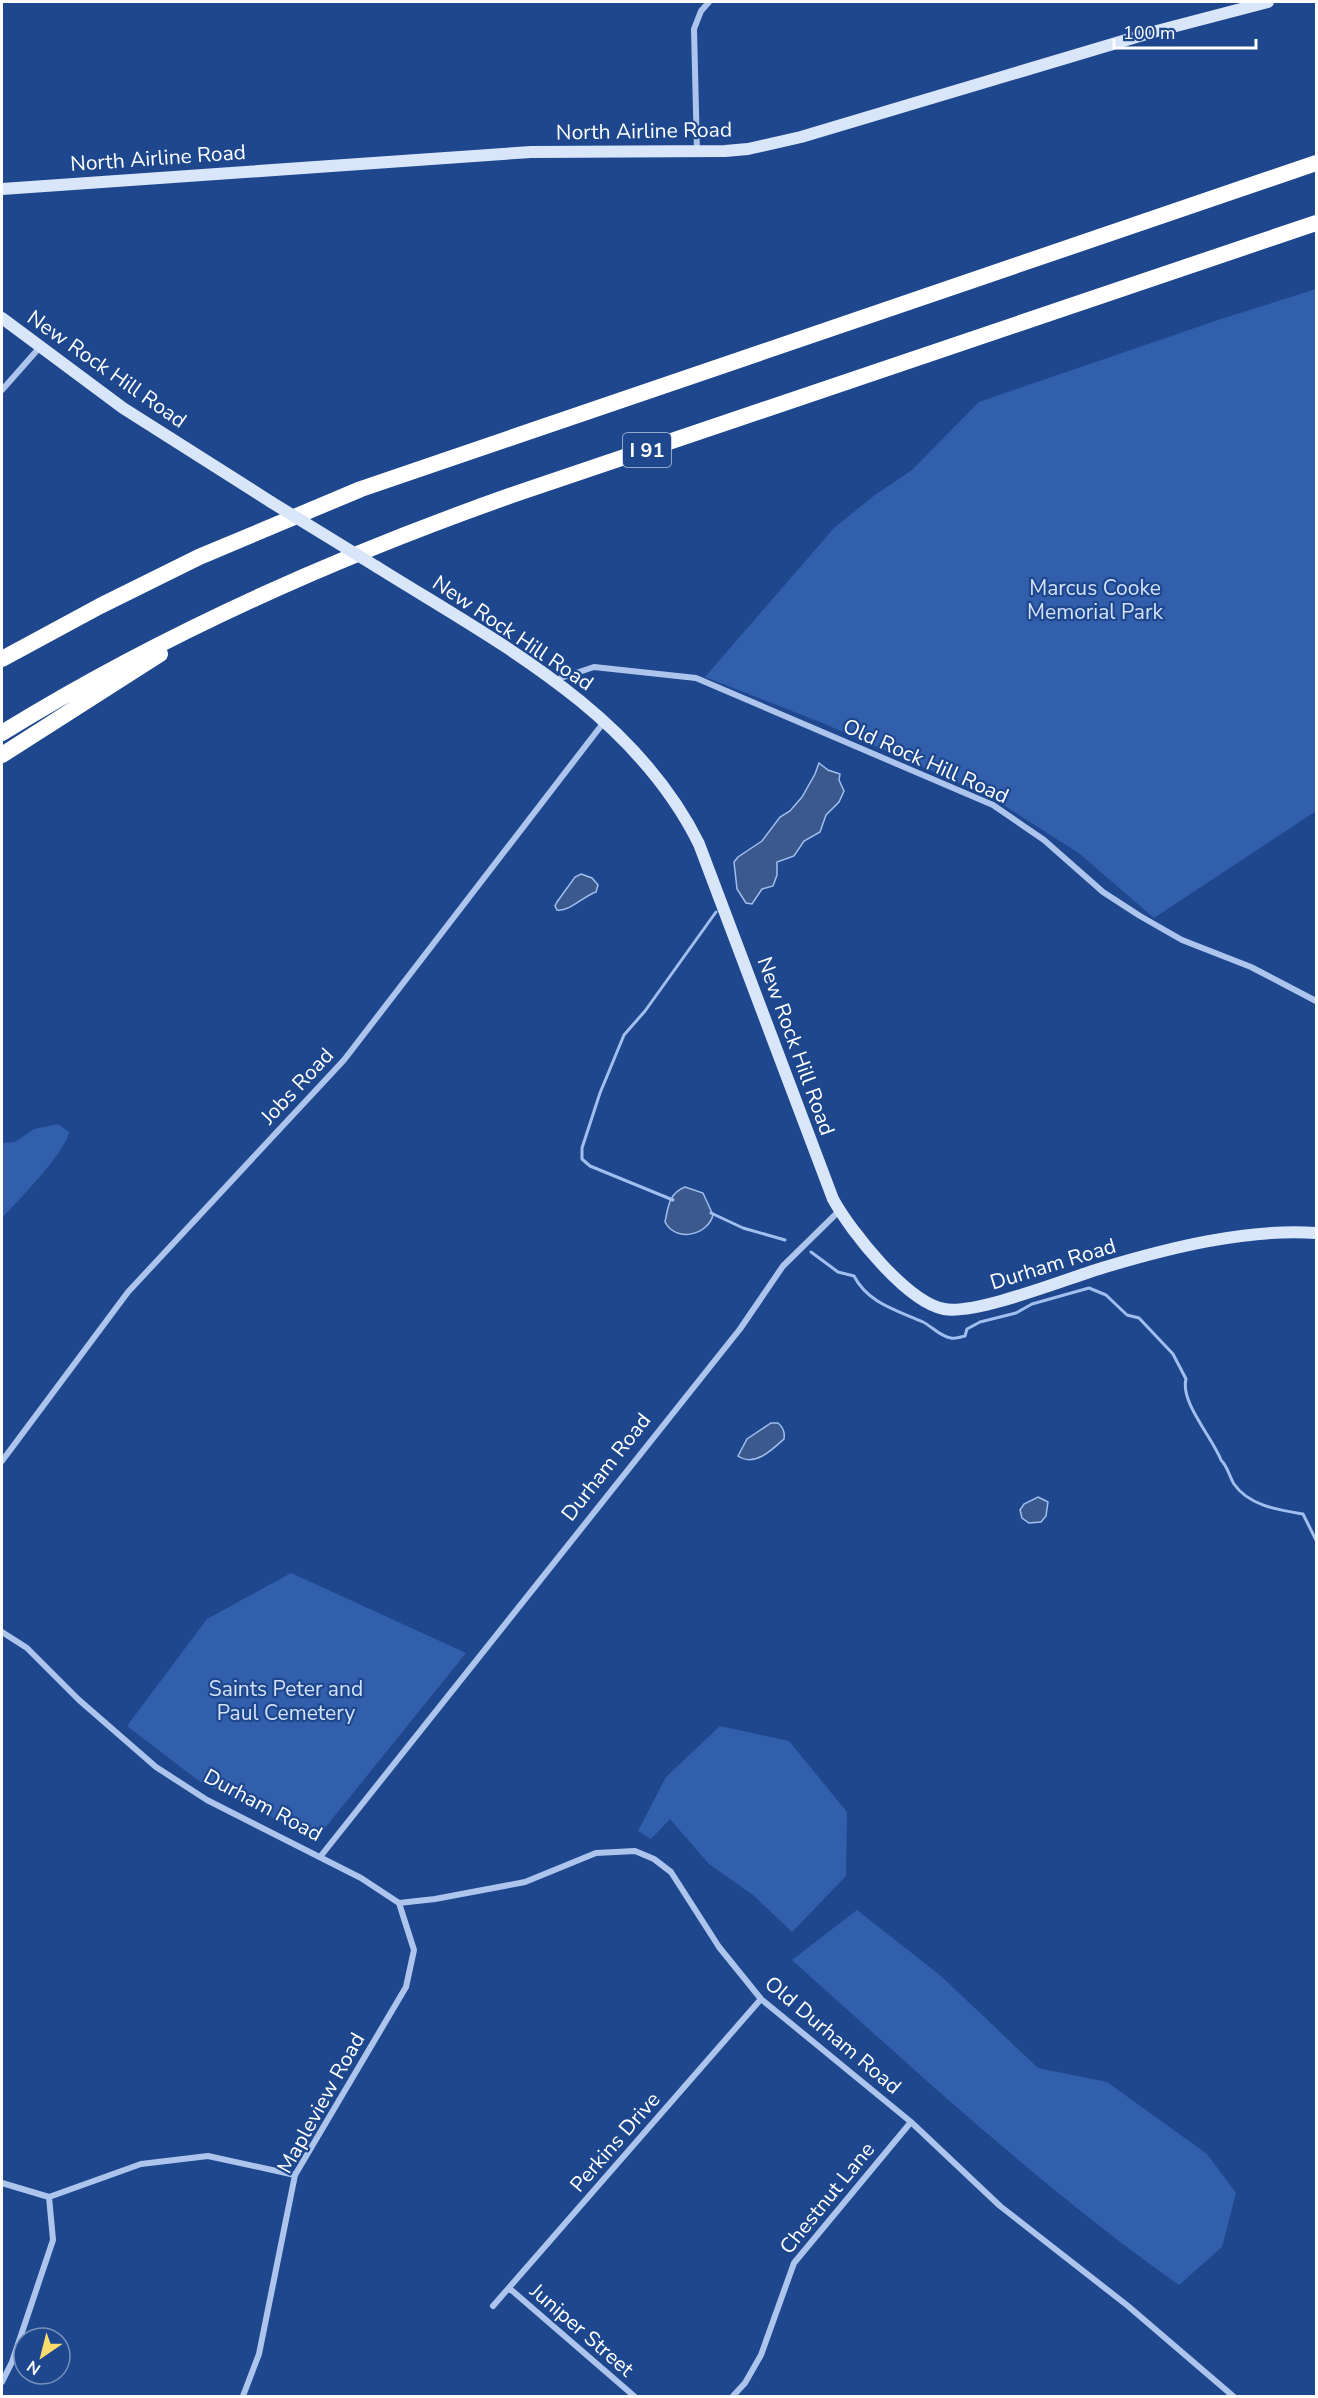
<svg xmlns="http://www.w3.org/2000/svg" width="1318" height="2398" viewBox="0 0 1318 2398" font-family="'Nunito Sans',sans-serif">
<rect width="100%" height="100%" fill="#1e478e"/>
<!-- green -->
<path fill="#325fac" d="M1316 289V811L1154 918 1080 854 991 797 825 724 705 677 834 528 875 495 912 470 979 402 1221 319Z
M58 1124 69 1132C66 1152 17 1202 2 1218V1143L15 1142 34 1129Z
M291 1573 466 1653 316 1839 199 1781 127 1726 207 1619Z
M720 1726 789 1741 847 1812 846 1876 792 1932 753 1895 709 1864 670 1819 651 1839 638 1831 666 1777Z
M857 1910 941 1976 1038 2068 1107 2082 1207 2154 1236 2193 1222 2247 1179 2285C1042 2188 917 2072 792 1960Z"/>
<!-- water -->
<path fill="#3c598d" stroke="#a0bfee" stroke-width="1.5" d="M819 763 828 770 840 774 839 780 844 791 839 802 826 815 820 832 804 841 794 856 777 862V875L773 886 762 889 752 904 746 903 737 889 734 862 738 857 762 841 780 817 790 811 802 797 815 774Z
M581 874 592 878 598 885 596 892C584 896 569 912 557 910L555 906 557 902 575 877Z
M685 1187 703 1193 713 1215C708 1235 676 1243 665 1222 668 1207 669 1193 685 1187Z
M771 1423H778C783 1427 785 1433 784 1439 771 1451 754 1467 738 1456L747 1439Z
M1038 1497 1048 1502 1046 1516 1041 1522 1029 1523 1022 1518 1020 1510 1024 1504Z"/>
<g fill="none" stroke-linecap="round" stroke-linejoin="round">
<!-- stream -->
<path stroke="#a0bfee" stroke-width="3" d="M673 1200 590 1166 582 1159V1148L600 1093 624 1035 645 1011 716 912
M711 1213 743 1228 785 1240
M811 1252 838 1272 854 1276C868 1303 896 1310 923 1322 933 1327 939 1336 951 1338 955 1339 960 1337 965 1336L967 1329 980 1322 1016 1313 1032 1304 1089 1288 1106 1295 1127 1315 1139 1318 1173 1354 1186 1379C1180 1402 1212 1437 1221 1460 1228 1467 1229 1476 1234 1484 1249 1506 1279 1510 1303 1514L1316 1540"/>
<!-- street -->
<path stroke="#adc5ed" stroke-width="6" d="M697 152 694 29 701 11 709 2
M2 390 40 347
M555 680 594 667 696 678 993 805 1044 840 1103 892 1140 916 1182 940 1251 967 1316 1001
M2 1461 128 1292 344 1060 604 722
M2 1632 27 1648 79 1700 156 1767 207 1800 361 1878 399 1903 435 1899 525 1882 596 1853 635 1851 654 1859 671 1872 719 1947 761 1999 911 2122 1000 2206 1128 2306 1233 2396
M320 1857 740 1329 783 1266 839 1211
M2 2183 49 2197 53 2240 12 2362 2 2382
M49 2197 141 2164 208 2156 295 2175
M509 2288 634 2396
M493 2306 761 1999
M243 2396 259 2354 295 2175 406 1987 414 1950 399 1903
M733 2396 745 2383 761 2355 794 2263 911 2122"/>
<!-- secondary -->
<path stroke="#d9e5f9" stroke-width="12" d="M2 189 531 152 725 151 748 149 801 137 1153 32 1268 2
M2 318 123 408 271 502
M377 567C497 642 634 712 699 844L833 1199C851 1232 907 1302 944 1309 976 1315 1066 1279 1102 1268 1168 1248 1248 1228 1316 1233"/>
<!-- highway -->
<path stroke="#fff" stroke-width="16" d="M2 659 100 606 199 557 361 489 1316 163
M2 733C164 633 338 556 518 493L1316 223
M2 755 160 654"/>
<!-- secondary-bridge -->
<path stroke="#d9e5f9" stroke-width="12" d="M271 502 377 567"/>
</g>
<g text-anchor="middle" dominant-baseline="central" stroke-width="4.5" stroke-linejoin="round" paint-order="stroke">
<!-- shield labels -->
<rect fill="#1e478e" stroke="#bcc8dd" stroke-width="1.5" x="623" y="433" width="48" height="34" rx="4.5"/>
<g font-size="20" font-weight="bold" fill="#fff">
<text x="647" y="450">I 91</text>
</g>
<!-- street labels -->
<g font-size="21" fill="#fff" stroke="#1e478e">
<text transform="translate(644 131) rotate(-1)">North Airline Road</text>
<text transform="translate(158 158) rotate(-4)">North Airline Road</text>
<text transform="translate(107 369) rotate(35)">New Rock Hill Road</text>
<text transform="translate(513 633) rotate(34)">New Rock Hill Road</text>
<text transform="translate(926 761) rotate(24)">Old Rock Hill Road</text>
<text transform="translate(796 1046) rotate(70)">New Rock Hill Road</text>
<text transform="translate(297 1086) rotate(-47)">Jobs Road</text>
<text transform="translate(1053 1264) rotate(-17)">Durham Road</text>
<text transform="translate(606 1467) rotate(-52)">Durham Road</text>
<text transform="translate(263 1805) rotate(28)">Durham Road</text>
<text transform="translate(833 2035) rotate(40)">Old Durham Road</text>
<text transform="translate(321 2103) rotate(-61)">Mapleview Road</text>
<text transform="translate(615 2142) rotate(-49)">Perkins Drive</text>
<text transform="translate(827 2198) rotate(-51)">Chestnut Lane</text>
<text transform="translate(582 2330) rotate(41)">Juniper Street</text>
</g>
<!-- park labels -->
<g font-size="21" fill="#d3e1f9" stroke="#1e478e">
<text x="1095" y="588">Marcus Cooke<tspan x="1095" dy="24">Memorial Park</tspan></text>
<text x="286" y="1689">Saints Peter and<tspan x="286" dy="24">Paul Cemetery</tspan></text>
</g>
</g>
<!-- border -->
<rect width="1318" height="2398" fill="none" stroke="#ffffff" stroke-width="6"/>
<!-- north arrow -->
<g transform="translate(42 2356) rotate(215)"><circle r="28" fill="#1e478e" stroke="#7891bb" stroke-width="1.5"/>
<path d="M0-4.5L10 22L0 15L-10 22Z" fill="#fbdd6d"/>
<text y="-9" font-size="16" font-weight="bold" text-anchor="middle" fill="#ffffff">N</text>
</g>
<!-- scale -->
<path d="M1114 39v9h142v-9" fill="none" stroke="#ffffff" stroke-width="3"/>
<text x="1123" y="39" font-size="18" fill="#ffffff" stroke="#1e478e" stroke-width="4.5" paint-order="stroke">100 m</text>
</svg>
